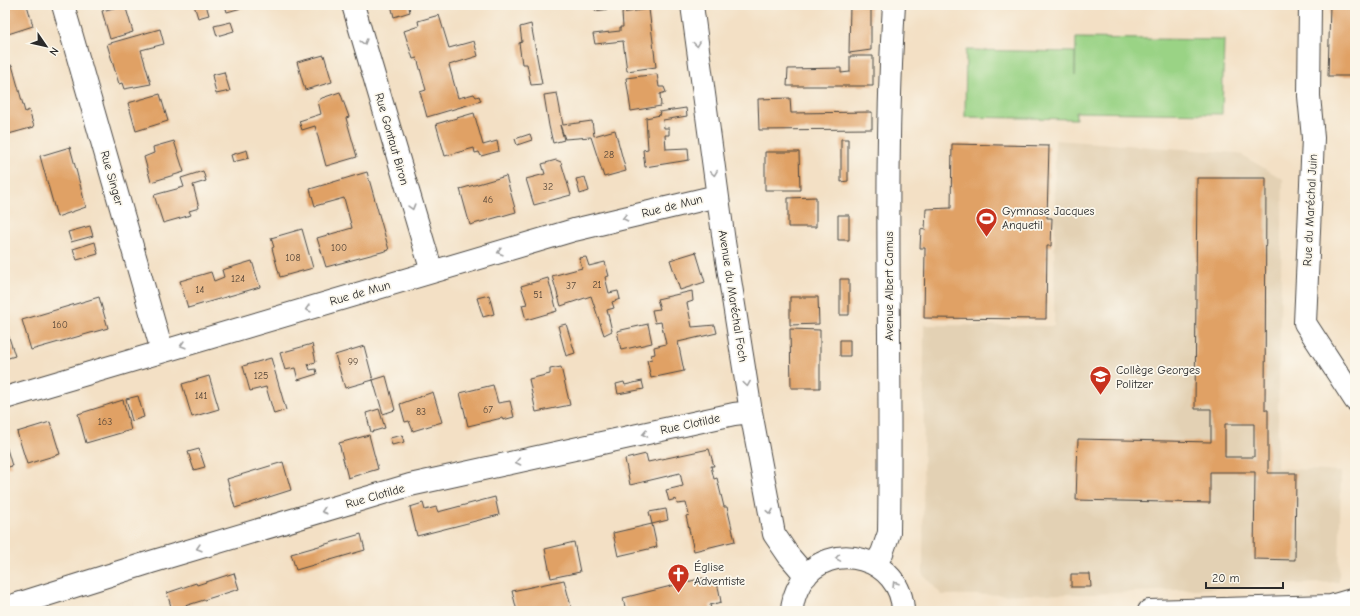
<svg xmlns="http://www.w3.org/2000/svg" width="1360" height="616" viewBox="0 0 1360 616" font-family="'Comic Neue',sans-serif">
<rect width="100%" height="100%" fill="#fbf7ec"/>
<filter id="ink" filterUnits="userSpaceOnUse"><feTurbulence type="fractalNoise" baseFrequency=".025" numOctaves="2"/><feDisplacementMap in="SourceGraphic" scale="8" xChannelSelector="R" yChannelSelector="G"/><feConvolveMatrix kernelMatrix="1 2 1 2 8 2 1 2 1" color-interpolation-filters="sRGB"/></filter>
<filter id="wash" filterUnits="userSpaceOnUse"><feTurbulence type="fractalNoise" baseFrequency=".012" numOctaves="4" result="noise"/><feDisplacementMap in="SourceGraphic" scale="16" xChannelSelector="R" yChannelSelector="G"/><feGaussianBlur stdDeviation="0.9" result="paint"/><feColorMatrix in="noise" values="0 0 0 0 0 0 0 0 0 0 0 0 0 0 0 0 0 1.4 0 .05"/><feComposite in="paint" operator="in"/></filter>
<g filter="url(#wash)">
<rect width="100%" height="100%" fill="#f3e0c5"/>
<!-- built -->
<path fill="#e3d1b4" d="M1055 140 1238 153 1283 179 1277 468 1341 472 1339 582 1094 594 942 595 923 575 924 325 1054 326Z"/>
<!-- green -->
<path fill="#9ad385" stroke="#627f58" d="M1076 38 1224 40 1222 114 1076 112V119L965 117 966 50 1075 52V76Z"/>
<g id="blocks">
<!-- building -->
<path fill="#e0a165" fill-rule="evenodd" d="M5 5H27L33 26 5 35Z
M125 5 133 32 110 39 102 11Z
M194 5H206L209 15 198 18Z
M225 5H245V7L227 12Z
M391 5H413L409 7 410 12 394 17Z
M594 5H633V6L595 11Z
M850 5H871V50L849 53Z
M1330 5H1355V76H1328Z
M649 9 656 67 627 71 623 41 595 44 593 34 620 31V27H623L622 13Z
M439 15 449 48 474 41 478 56 449 65 458 98 474 94 476 97 479 96 481 101 427 117 420 92 426 90 417 58 413 59 404 31 419 26 418 21Z
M231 22 234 31 217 36 214 26Z
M531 24 542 84 531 85 527 64H522L519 43 522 42 520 27Z
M160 29 164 44 141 50 151 84 124 89 122 83 119 84 107 44Z
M324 55 332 82 305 90 297 62Z
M850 56H873V86H787L788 69 841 68V73L850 72Z
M12 65 25 112 29 110 34 127 5 135V68Z
M224 72 230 91 216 94 212 75Z
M657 74 659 87H664L666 92 660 94 661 106 631 111 626 78Z
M340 92 349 117 346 118 357 157 326 166 315 126 302 130 299 121 321 114 318 101 322 98Z
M557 93 563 125 592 121 594 136 615 130 626 171 604 177 591 137 565 139 560 125 564 140 553 143 549 126 544 95Z
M160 94 168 121 136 131 128 103Z
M790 98 791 113 872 112V129L759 130 758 99Z
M686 108 687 116 663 120 664 128H669V135H665L666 149 688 148 689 160 645 167 643 150 648 149 646 118 660 115 659 112Z
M474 113 483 145 497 141 499 151 481 156 479 152 475 153 474 148 445 156 436 124Z
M530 134 532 140 517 145 515 139Z
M841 139H848V181L841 182Z
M174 141 184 172 151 182 144 157 154 153 153 147Z
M952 144 1049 146 1047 218H1052L1051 246H1047L1046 319 924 318 925 248H920L921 229 925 230 926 209 951 208Z
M70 147 86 207 57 217 40 156Z
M247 150 249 158 233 162 231 155Z
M765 152H799L800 190H765Z
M556 160 561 162 571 195 534 205 526 179 545 174 542 164Z
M203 171 206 181 193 185 199 208 189 211 191 215 163 223 154 195 184 187 181 178Z
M367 172 389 250 326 267 317 238 352 228 344 198 315 206 310 189Z
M506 176 516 212 470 225 460 189Z
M585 177 589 191 580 194 576 179Z
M1197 178H1266L1265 410H1268V473H1296L1295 560 1254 559 1255 472H1210V503L1076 500 1078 439 1211 442V409H1195ZM1225 424H1254V457H1225Z
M816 197V227H788V198Z
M838 215H849V240H838Z
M90 226 93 236 71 242 68 232Z
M302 229 313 268 280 277 272 248 274 247 271 238Z
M95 242 98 254 77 260 73 249Z
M696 252 705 282 680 290 670 260Z
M586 257 589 266 605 262 609 276 605 277 609 293 618 291 620 299 612 302 614 308 607 310 612 331 604 335 591 296 561 306 552 276 582 268 579 258Z
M252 261 260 287 188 308 180 281 211 272 214 281 224 277 222 270Z
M548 278 557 311 526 320 522 305 527 304 521 286Z
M840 279H849V315H840Z
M692 291 693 301 687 303 692 327 715 325 717 333 678 342 684 371 651 378 647 360 652 359 651 355 655 354 654 347 666 344 661 322 655 323 652 310 660 309 657 299Z
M489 295 494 314 483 317 477 298Z
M99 297 108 328 31 350 22 320Z
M790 297H818L819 324 790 325Z
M566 324 575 353 566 356 558 326Z
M648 324 652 343 621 350 617 331Z
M5 325 15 356 5 359Z
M790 329 820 330V388H791Z
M840 340H850V356H840Z
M312 344 316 362 308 364 310 370 316 369 317 374 298 380 295 368 285 370 280 353Z
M364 346 373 380 345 388 335 355Z
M271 358 286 410 274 414 266 387 250 391 243 366Z
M561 367 570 405 536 412 529 379 550 374V369Z
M209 376 219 409 192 417 182 384Z
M386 376 395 410 383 414 373 380Z
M642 381 644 389 618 394 616 384 624 382 625 385Z
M493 385 498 403 510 401 514 417 503 420 502 418 468 426 460 393Z
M433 392 442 422 413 431 409 421 405 422 400 404Z
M138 396 144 417 132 421 126 399Z
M123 400 131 430 86 443 78 414Z
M379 409 385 428 371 432 366 413Z
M50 422 60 454 27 464 17 432Z
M369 435 378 469 348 478 339 443Z
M402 435 404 442 392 445 390 438Z
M5 442 12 466 5 468Z
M199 449 205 467 194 470 188 452Z
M709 449 714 466H711L714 479 717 478 724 507H727L735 541 694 551 686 516 689 515 686 503 677 504 676 499 669 501 666 490 683 486 680 473 630 485 625 459 646 454 648 462Z
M283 462 291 490 235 508 227 479Z
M495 497 499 515 417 536 410 507 423 503 425 510 436 507 438 512Z
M666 509 668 520 652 524 657 547 618 556 613 533 652 524 649 512Z
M361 534 365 550 296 570 291 554Z
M574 542 580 572 551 578 545 549Z
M234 573 239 589 172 610 167 593 196 583 197 585Z
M1071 574H1090L1091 587H1071Z
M703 578 704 582 716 580 719 591 721 602 710 605 711 609 703 611H626L623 598Z
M564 580 572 610 517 611 512 591Z"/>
</g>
</g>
<g filter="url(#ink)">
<use href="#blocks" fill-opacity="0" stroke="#494642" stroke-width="1"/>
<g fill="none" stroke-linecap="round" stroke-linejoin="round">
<defs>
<path id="street" d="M63 5 162 351
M353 5 432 272
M692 5 724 242 751 412 774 534 789 556 806 576
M1310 5 1309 96 1313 138 1305 323 1355 400
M5 398 574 230 717 196
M875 564 882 553 889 533C892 357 883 181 894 5
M5 608 151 562 410 485 734 414 751 412
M792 611C792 601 796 591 801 582 830 537 902 558 903 611
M1149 611 1331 606 1355 599"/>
</defs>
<!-- street casing -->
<use href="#street" stroke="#494642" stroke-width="24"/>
<!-- street -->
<use href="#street" stroke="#fff" stroke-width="22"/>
</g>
<!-- one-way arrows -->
<defs><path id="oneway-chevron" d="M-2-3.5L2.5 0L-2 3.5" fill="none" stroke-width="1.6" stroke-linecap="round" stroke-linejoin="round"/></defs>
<g stroke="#a0a0a0">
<use href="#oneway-chevron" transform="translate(364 42) rotate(74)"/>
<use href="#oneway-chevron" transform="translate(697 44) rotate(82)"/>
<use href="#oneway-chevron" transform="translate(714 173) rotate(82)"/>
<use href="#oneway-chevron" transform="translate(412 207) rotate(74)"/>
<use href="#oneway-chevron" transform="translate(625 218) rotate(166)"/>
<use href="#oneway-chevron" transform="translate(500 252) rotate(164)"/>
<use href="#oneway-chevron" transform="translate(308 309) rotate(164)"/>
<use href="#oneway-chevron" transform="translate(183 345) rotate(164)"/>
<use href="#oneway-chevron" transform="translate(747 384) rotate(81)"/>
<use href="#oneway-chevron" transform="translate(645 434) rotate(168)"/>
<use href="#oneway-chevron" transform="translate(518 462) rotate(168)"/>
<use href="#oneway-chevron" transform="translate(324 511) rotate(164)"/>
<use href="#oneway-chevron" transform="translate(770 512) rotate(79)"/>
<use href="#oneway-chevron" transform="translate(199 548) rotate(164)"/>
<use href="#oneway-chevron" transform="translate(838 558) rotate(171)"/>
<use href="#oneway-chevron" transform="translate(895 584) rotate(-122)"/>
</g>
</g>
<!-- icons -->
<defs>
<symbol id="stadium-pin" viewBox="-11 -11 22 30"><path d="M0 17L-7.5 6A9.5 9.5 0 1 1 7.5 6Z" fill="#c8321e" stroke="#fbf7ec"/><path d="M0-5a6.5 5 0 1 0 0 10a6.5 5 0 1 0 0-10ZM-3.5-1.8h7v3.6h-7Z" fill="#fff"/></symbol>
<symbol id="school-pin" viewBox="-11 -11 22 30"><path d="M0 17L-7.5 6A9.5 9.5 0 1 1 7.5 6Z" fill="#c8321e" stroke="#fbf7ec"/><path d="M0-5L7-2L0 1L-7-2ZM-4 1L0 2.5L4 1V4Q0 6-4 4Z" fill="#fff"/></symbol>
<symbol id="church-pin" viewBox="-11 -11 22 30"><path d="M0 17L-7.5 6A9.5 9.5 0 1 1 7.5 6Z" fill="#c8321e" stroke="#fbf7ec"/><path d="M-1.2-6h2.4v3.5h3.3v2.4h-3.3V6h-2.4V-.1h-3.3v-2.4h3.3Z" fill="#fff"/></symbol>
</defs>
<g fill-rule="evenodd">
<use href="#stadium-pin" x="974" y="206" width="25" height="34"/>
<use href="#school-pin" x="1088" y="364" width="25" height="34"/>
<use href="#church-pin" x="666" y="562" width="25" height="34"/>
</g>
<g text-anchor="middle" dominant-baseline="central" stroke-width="3.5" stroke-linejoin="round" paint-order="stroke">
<!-- number labels -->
<g font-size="10" fill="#58483a">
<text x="609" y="155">28</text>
<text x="548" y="187">32</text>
<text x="488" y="200">46</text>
<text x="339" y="248">100</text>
<text x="293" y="258">108</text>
<text x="238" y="279">124</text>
<text x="597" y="285">21</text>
<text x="571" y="286">37</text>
<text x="200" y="290">14</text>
<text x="538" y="295">51</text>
<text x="60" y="325">160</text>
<text x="353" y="362">99</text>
<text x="261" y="376">125</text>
<text x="201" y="396">141</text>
<text x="488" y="410">67</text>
<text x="421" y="412">83</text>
<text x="105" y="422">163</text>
</g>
<!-- street labels -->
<g font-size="12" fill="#2b2b2b" stroke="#fbf7ec">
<text transform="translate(392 139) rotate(74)">Rue Gontaut Biron</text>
<text transform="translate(112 178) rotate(74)">Rue Singer</text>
<text transform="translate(672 206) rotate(-14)">Rue de Mun</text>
<text transform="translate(1310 210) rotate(-87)">Rue du Maréchal Juin</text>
<text transform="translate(889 286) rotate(-90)">Avenue Albert Camus</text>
<text transform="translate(360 293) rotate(-16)">Rue de Mun</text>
<text transform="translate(733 296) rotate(81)">Avenue du Maréchal Foch</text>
<text transform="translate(690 424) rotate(-12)">Rue Clotilde</text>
<text transform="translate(375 496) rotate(-16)">Rue Clotilde</text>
</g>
<!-- poi labels -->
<g font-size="12" fill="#2b2b2b" stroke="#fbf7ec" text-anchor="start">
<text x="1002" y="211">Gymnase Jacques<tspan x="1002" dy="14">Anquetil</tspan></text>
<text x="1116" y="370">Collège Georges<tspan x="1116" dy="14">Politzer</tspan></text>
<text x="694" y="567">Église<tspan x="694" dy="14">Adventiste</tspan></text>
</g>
</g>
<!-- margin -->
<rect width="1360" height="616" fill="none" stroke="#fbf7ec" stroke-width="20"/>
<!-- north arrow -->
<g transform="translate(46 46) rotate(124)" stroke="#fbf7ec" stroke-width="3" paint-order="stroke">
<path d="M0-3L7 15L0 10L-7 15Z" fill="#2b2b2b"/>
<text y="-6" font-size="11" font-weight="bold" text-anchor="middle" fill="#2b2b2b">N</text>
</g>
<!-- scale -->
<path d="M1206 582v6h77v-6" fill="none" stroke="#2b2b2b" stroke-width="2"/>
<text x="1212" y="582" font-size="12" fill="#2b2b2b" stroke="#fbf7ec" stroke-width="3" paint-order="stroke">20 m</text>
</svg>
